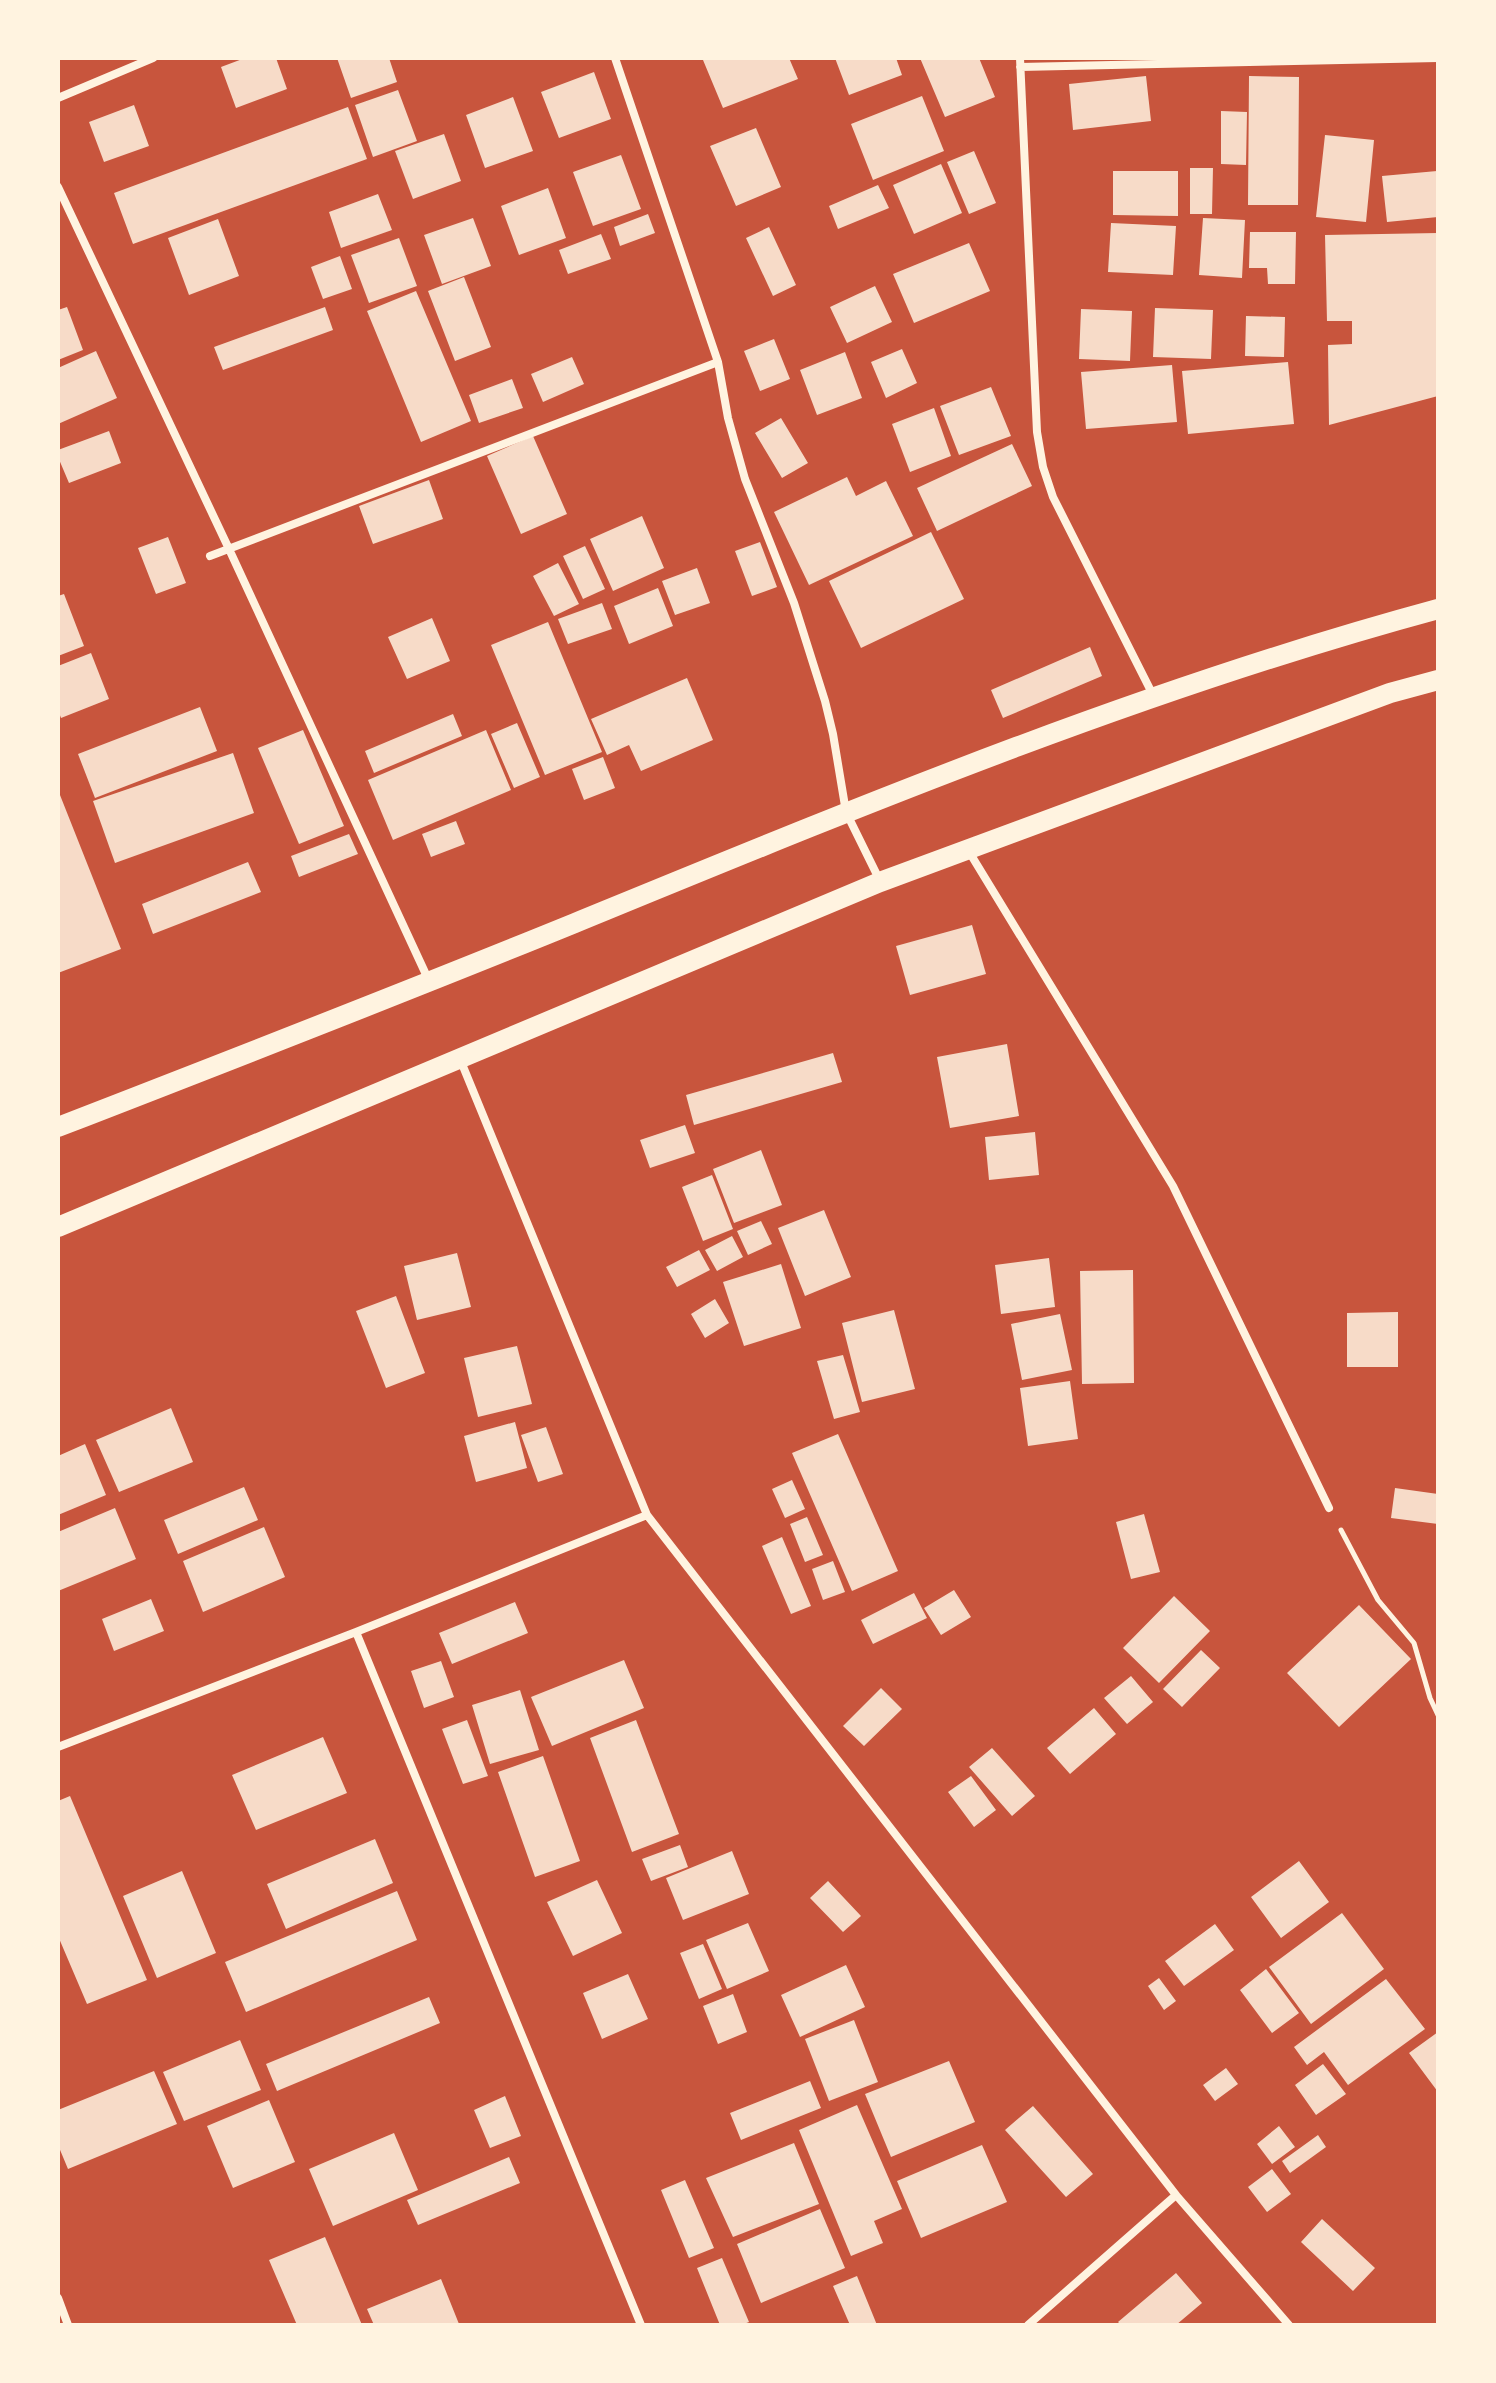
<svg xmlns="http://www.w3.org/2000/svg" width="1496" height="2383" viewBox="0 0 1496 2383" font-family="'Golos Text',sans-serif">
<rect width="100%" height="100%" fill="#c8553d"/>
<!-- building -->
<path fill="#f7dbc8" d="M245 58H276L287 89 236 108 221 67Z
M337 58H389L397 82 351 98Z
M708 58H789L798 79 723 108 703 60Z
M835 58H896L902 75 849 95Z
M920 58H979L995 97 945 117Z
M594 72 611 119 559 138 541 92Z
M1146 76 1151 121 1073 130 1069 84Z
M1249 76 1299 77 1298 205H1248Z
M398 90 417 141 373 157 355 105Z
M922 96 944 151 873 180 851 124Z
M513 97 533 151 485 168 466 115Z
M134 105 149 146 104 162 89 122Z
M348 107 367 159 133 244 114 193Z
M1221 111 1247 112 1246 165 1221 164Z
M756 128 781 187 736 206 710 146Z
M444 134 461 181 413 199 395 151Z
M1325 135 1374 140 1366 222 1316 217Z
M974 151 996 203 969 214 947 162Z
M621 155 641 209 593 226 573 172Z
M941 164 962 213 914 234 893 185Z
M1190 168H1213L1212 214H1190Z
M1113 171H1178V216L1113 215Z
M1437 171 1438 217 1387 222 1382 176Z
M878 185 889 208 838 229 829 206Z
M548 188 566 238 519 255 501 206Z
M378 194 392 230 341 248 329 212Z
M648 214 655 233 620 246 614 227Z
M473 218 491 266 442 284 424 235Z
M1203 218 1245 220 1242 278 1199 275Z
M218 219 239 276 189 295 168 238Z
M1111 223 1176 226 1173 275 1108 272Z
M769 227 796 285 773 296 746 238Z
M1250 232H1296L1295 284H1268L1267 268H1249Z
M1438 233V396L1329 425 1328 345 1352 344V321H1327L1325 235Z
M601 234 611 259 568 274 559 250Z
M399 238 417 286 369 303 351 255Z
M969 243 990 291 914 323 893 274Z
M340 256 352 289 323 299 311 267Z
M464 277 491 347 455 361 428 291Z
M875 286 892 322 847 343 830 307Z
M416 291 471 421 421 442 367 311Z
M67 307 83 350 58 360V310Z
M325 307 333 330 223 370 214 347Z
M1155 308 1213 310 1211 359 1153 357Z
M1081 309 1132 311 1130 361 1079 359Z
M1246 316 1285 317 1284 357 1245 356Z
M774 339 790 379 760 391 744 351Z
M902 349 917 383 886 398 871 362Z
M96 351 117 398 58 424V368Z
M845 352 862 398 817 415 800 370Z
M572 357 584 384 543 402 531 374Z
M1288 362 1294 424 1188 434 1182 371Z
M1172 365 1177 422 1086 429 1081 372Z
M512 379 523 408 479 423 469 395Z
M991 387 1011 436 959 455 940 406Z
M934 408 951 456 910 472 892 424Z
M781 418 808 463 782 478 755 433Z
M109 431 121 463 69 483 58 457V450Z
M533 436 567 514 521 534 487 456Z
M1012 444 1032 486 937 531 917 488Z
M847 477 856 496 886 481 913 536 809 585 774 512Z
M429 480 443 519 373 544 359 506Z
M642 516 664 568 613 591 590 539Z
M931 532 964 599 861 648 829 581Z
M168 537 186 583 156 594 138 548Z
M760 542 777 587 752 596 735 551Z
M585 546 605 589 583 599 563 556Z
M558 563 579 604 554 616 533 576Z
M697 568 710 603 675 615 662 581Z
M658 588 673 626 629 644 614 606Z
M64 594 84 646 58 656V596Z
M602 603 612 629 568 644 558 619Z
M432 618 450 661 407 679 388 637Z
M548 622 602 752 545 775 491 645Z
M1090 647 1102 676 1003 718 991 690Z
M91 653 109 699 61 718 58 710V666Z
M687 678 713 740 641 771 629 745 607 755 591 719Z
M200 707 217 751 95 798 78 754Z
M453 714 462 736 374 773 365 751Z
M517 723 540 777 514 788 491 734Z
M303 730 344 826 299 844 258 748Z
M486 730 511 790 393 840 368 780Z
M233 753 254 813 115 863 93 801Z
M603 757 615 788 584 800 572 769Z
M58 790 121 949 58 973Z
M456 821 465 844 431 857 422 834Z
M349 834 358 854 299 877 291 856Z
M248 862 261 892 153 934 142 904Z
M972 925 986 974 910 995 896 946Z
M1007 1044 1019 1116 950 1128 937 1057Z
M833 1053 842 1082 694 1125 686 1095Z
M685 1125 695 1153 650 1168 640 1140Z
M1035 1132 1039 1175 989 1180 985 1137Z
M761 1150 782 1205 734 1223 713 1169Z
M712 1175 733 1229 703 1241 682 1187Z
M824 1210 851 1277 805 1296 778 1228Z
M761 1221 772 1244 748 1255 737 1231Z
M732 1236 743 1257 717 1271 705 1250Z
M699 1250 710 1270 677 1287 666 1267Z
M457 1253 471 1307 417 1320 404 1266Z
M1049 1258 1055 1307 1001 1314 995 1265Z
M781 1264 801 1328 744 1346 723 1282Z
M1133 1270 1134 1383 1082 1384 1080 1271Z
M396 1296 425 1373 386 1388 356 1311Z
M715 1299 729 1323 705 1338 691 1314Z
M894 1310 915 1389 862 1402 842 1323Z
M1398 1312V1367H1347V1313Z
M1060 1314 1072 1370 1022 1380 1011 1324Z
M517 1346 532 1404 478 1417 464 1358Z
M843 1355 860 1412 834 1419 817 1361Z
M1070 1381 1078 1439 1028 1446 1020 1388Z
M171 1408 193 1462 119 1492 96 1440Z
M515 1422 527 1468 476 1482 464 1436Z
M546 1427 563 1474 538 1482 521 1435Z
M838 1434 898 1571 852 1591 792 1453Z
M85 1444 106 1495 58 1515V1456Z
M792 1480 805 1509 785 1518 772 1489Z
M244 1487 258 1520 178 1554 164 1520Z
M1395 1488 1438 1494V1524L1391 1518Z
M115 1508 136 1559 58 1591V1532Z
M1144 1514 1160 1572 1131 1579 1116 1522Z
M807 1517 823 1555 805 1562 790 1524Z
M264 1527 285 1577 203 1612 183 1561Z
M782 1537 811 1606 791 1614 762 1546Z
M833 1561 845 1592 823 1600 812 1569Z
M954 1590 971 1617 941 1635 924 1608Z
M914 1593 927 1618 873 1644 861 1620Z
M1174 1596 1210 1631 1159 1683 1123 1648Z
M151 1599 164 1631 114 1651 102 1619Z
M515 1602 528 1633 452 1664 439 1633Z
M1359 1605 1411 1659 1339 1727 1287 1673Z
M1201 1650 1220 1668 1182 1707 1163 1689Z
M624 1660 644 1708 552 1746 531 1697Z
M441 1661 454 1697 424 1708 411 1671Z
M1131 1676 1153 1702 1127 1724 1104 1698Z
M881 1688 902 1709 864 1746 843 1726Z
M520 1690 539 1750 490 1764 472 1705Z
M1094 1708 1116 1734 1070 1774 1047 1748Z
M467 1720 488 1776 463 1784 442 1729Z
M636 1720 679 1834 632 1852 590 1738Z
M323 1737 347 1793 256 1830 232 1775Z
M992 1748 1035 1796 1012 1816 969 1767Z
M543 1756 580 1861 535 1877 498 1772Z
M971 1776 996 1810 974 1827 948 1792Z
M70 1796 147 1980 87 2004 58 1936V1801Z
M375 1839 393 1883 286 1929 267 1884Z
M680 1845 688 1867 651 1881 642 1859Z
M732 1851 749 1894 683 1920 666 1878Z
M1299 1861 1329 1902 1281 1938 1251 1897Z
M182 1871 216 1953 157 1978 123 1896Z
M597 1880 622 1933 573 1956 547 1902Z
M828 1881 861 1916 843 1932 810 1898Z
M397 1891 417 1940 246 2012 225 1962Z
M1342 1913 1384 1969 1311 2024 1269 1967Z
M748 1923 769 1971 727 1989 706 1940Z
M1215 1924 1234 1950 1184 1986 1165 1961Z
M703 1944 722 1989 699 1999 680 1953Z
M846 1965 865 2007 800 2037 781 1995Z
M1266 1969 1299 2013 1272 2033 1240 1990Z
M628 1974 648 2019 602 2039 583 1993Z
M1159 1978 1176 2001 1164 2010 1148 1986Z
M1386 1979 1425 2029 1348 2085 1324 2052 1307 2065 1294 2047Z
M733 1994 747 2032 718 2044 703 2006Z
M429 1997 440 2023 277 2091 266 2064Z
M854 2020 878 2082 829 2101 805 2039Z
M1438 2032V2092L1409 2053Z
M240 2040 261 2090 184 2121 163 2072Z
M949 2061 975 2122 891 2157 865 2094Z
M1323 2064 1346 2094 1316 2115 1295 2085Z
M1226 2068 1238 2084 1215 2101 1203 2085Z
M154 2071 177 2124 68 2169 58 2145V2110Z
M810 2081 821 2108 741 2140 730 2113Z
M505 2096 521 2136 490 2148 474 2110Z
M269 2100 295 2162 233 2188 207 2126Z
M857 2105 902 2209 874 2221 883 2243 851 2256 799 2130Z
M1033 2106 1093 2174 1066 2197 1005 2130Z
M1279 2126 1295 2147 1272 2164 1257 2144Z
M394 2133 418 2190 333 2226 309 2169Z
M1318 2135 1326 2147 1290 2173 1282 2161Z
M794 2143 819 2204 733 2237 706 2178Z
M982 2145 1007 2202 921 2238 897 2181Z
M509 2157 520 2183 418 2225 407 2200Z
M1272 2169 1291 2194 1267 2212 1248 2187Z
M685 2180 714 2248 689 2258 661 2190Z
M820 2209 845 2268 761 2303 737 2244Z
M1322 2219 1375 2268 1353 2291 1301 2242Z
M325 2237 362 2325H297L269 2260Z
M722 2258 749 2322 741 2325H720L697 2268Z
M1176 2273 1202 2303 1176 2325H1121L1118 2322Z
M857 2276 877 2325H850L833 2286Z
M441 2279 459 2324 374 2325 367 2309Z"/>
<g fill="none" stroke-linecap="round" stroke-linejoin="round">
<!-- path -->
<path stroke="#fff3e0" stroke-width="5" d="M1341 1530 1378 1600 1414 1643 1430 1698 1438 1715"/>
<!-- minor -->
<path stroke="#fff3e0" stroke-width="8" d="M615 58 718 362 728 418 745 479 794 603 825 701 833 734 846 812 880 881
M1020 58 1037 432 1043 467 1053 497 1154 697
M1020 67 1438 58
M58 98 153 58
M58 187 229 549 429 981
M210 556 718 362
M968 850 1173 1186 1329 1508
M460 1059 647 1515 1176 2195 1289 2325
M356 1632 641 2325
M58 1747 356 1632 647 1515
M58 2298 68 2325
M1028 2325 1176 2195"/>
<!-- primary -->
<path stroke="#fff3e0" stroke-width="20" d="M58 1127C231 1060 403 993 575 923 858 807 1142 689 1438 609
M58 1227 880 882 1390 693 1438 680"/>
</g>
<!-- border -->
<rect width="1496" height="2383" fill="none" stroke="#fff3e0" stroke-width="120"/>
</svg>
